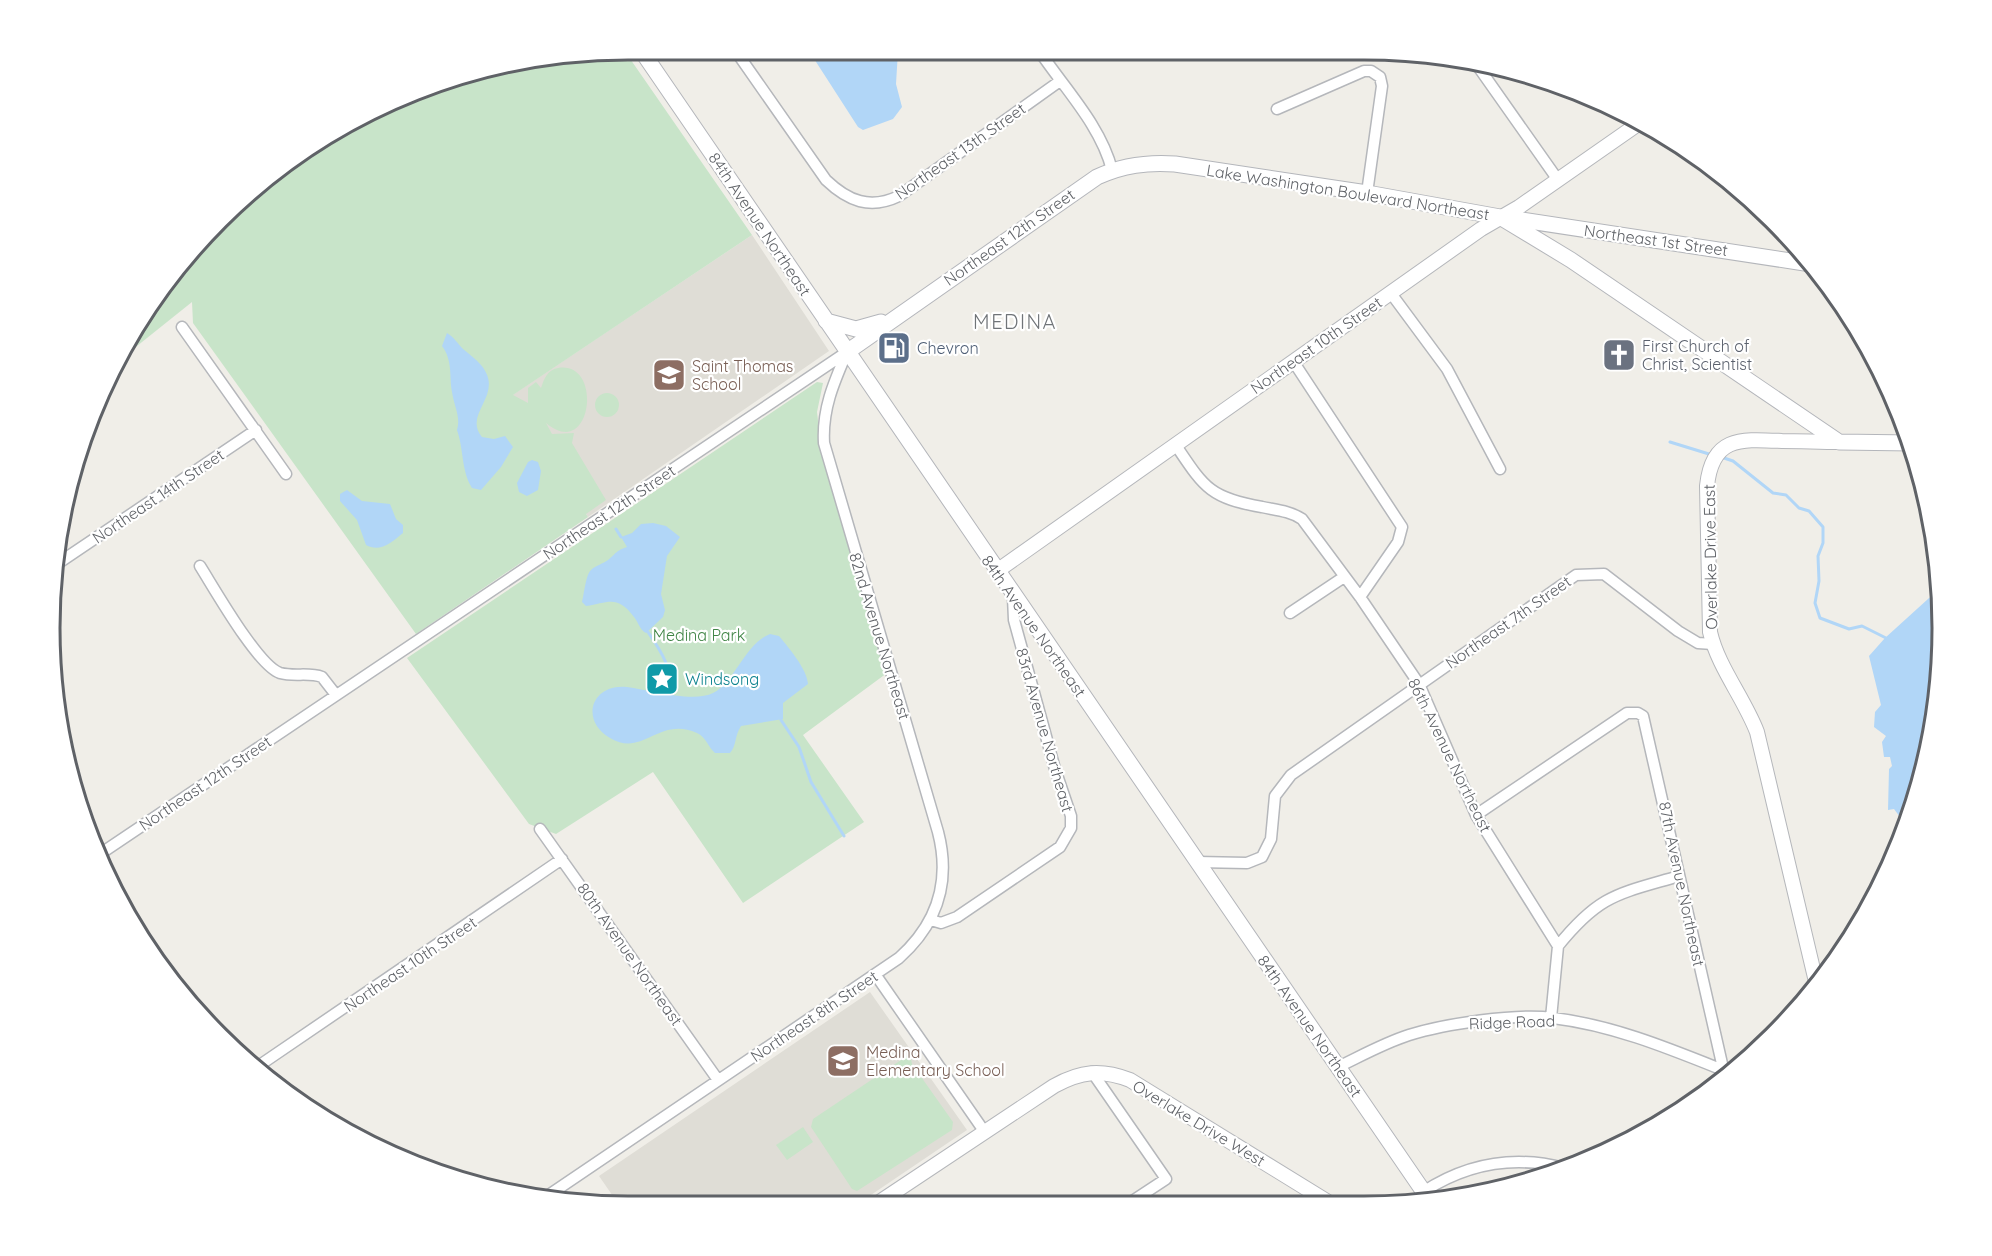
<svg xmlns="http://www.w3.org/2000/svg" width="1992" height="1256" viewBox="0 0 1992 1256" font-family="Quicksand,sans-serif">
<rect width="100%" height="100%" fill="#f0eee8"/>
<!-- education -->
<path fill="#dfddd6" d="M752 235 829 351 588 517 508 398Z
M870 992 967 1130 859 1203 617 1202 599 1176Z"/>
<!-- green -->
<path fill="#c8e4c9" d="M624 50 752 235 513 395 528 403V388L536 382 541 388C544 379 547 370 558 368 604 360 592 462 546 423L552 434 574 433 572 443 606 500 586 514 588 517 416 634 193 323 192 302 127 354 169 276 306 147 442 80Z
M817 382 823 383 817 412 822 454 887 673 803 735 864 822 743 903 653 772 556 834 529 824 407 658Z
M595 405a12 12 0 1 1 24 0a12 12 0 1 1-24 0Z
M910 1054 912 1064 953 1122 952 1130 857 1191 852 1189 811 1127 813 1119Z
M803 1127 813 1142 787 1160 776 1145Z"/>
<!-- water -->
<path fill="#b1d6f7" d="M809 51H898L896 84 902 107 893 119 863 130 858 127Z
M447 333C454 337 458 344 463 349 469 354 476 359 481 365 506 395 462 413 482 437L494 439 505 436 513 447 501 467 481 490 472 488C461 470 464 450 457 430 461 417 454 406 452 392 449 375 453 361 442 346Z
M532 460 538 462 541 471 538 490 527 496 519 492 517 483 528 462Z
M347 490 362 501 390 504 396 519 403 525V533C392 542 380 553 366 545L357 520 340 501V494Z
M653 523 666 526 680 537 667 556 661 594 665 610 663 617 646 633C639 629 639 623 634 617 617 594 608 603 586 606L582 602C584 594 586 574 591 570 596 565 603 564 608 560 617 553 615 551 627 547L621 537 632 533 641 524Z
M1939 589 1941 666 1923 778 1902 834 1900 817 1894 809 1888 810 1889 769 1892 766 1890 757H1884L1882 742 1886 736 1874 727 1875 712 1881 705 1869 656 1885 638Z
M770 634 779 636C789 648 807 669 808 684L783 703V719L741 726C734 737 737 745 730 753H715C708 747 706 737 697 733 658 716 643 758 610 738 579 720 592 683 627 687 649 690 694 703 713 693 724 688 734 672 741 662 749 651 757 639 770 634Z"/>
<g fill="none" stroke-linecap="round" stroke-linejoin="round">
<!-- stream -->
<path stroke="#b1d6f7" stroke-width="3" d="M1670 442 1709 454
M1724 458 1733 461 1773 493 1786 495 1799 508 1809 511 1823 527V543L1818 556 1819 581 1815 603 1820 618 1849 629 1862 626 1886 638
M616 529 621 537
M648 632C661 651 674 670 668 693
M781 720 799 747 811 782 844 836"/>
<defs>
<path id="minor" d="M735 50 826 180C848 201 870 210 899 196L1060 81
M1040 52C1065 89 1101 126 1112 170
M1477 65 1558 180
M1277 109 1364 71H1371L1380 77 1382 86 1367 193
M1390 292 1447 369 1500 469
M182 327 286 474
M1293 361 1402 527 1398 542 1360 597
M1175 444C1204 487 1209 498 1262 507 1276 510 1290 511 1302 519L1360 597 1419 684 1476 815 1558 946 1551 1018
M60 562 256 430
M200 566C214 588 258 666 280 673 294 677 309 672 322 677L336 695
M1290 613 1344 577
M1476 815 1627 713H1638L1643 716 1725 1077
M540 829 718 1080
M103 852 847 352
M1197 862 1247 863 1262 857 1271 839 1275 796 1291 775 1576 575 1604 574 1678 631 1698 643 1713 644
M931 920 941 923 957 917 1060 847 1071 828V816L1055 769 1014 620 1013 597
M1558 946C1600 894 1618 894 1679 876
M875 974 984 1131
M257 1067 562 859
M1338 1067C1361 1056 1384 1043 1409 1035 1444 1024 1516 1013 1553 1018 1612 1025 1668 1048 1723 1070
M1092 1072 1166 1179 1128 1204
M1423 1192C1466 1164 1514 1155 1564 1168
M543 1199 899 958C937 924 951 882 938 832L824 443C822 409 834 382 847 352"/>
<path id="tertiary" d="M997 571 1481 229 1519 207 1638 124
M1817 986 1757 732C1744 698 1718 667 1710 632L1707 486C1712 436 1741 439 1782 441 1801 441 1820 442 1839 442
M878 1203 1054 1086C1081 1071 1101 1069 1130 1080L1333 1205"/>
<path id="secondary" d="M641 50 1430 1201
M1509 218 1811 264
M826 321 856 329 881 322
M847 352 1097 177C1123 165 1147 162 1175 164L1367 193 1500 217 1571 260 1839 442 1912 443"/>
</defs>
<!-- minor casing -->
<use href="#minor" stroke="#b5b7bb" stroke-width="13"/>
<!-- tertiary casing -->
<use href="#tertiary" stroke="#b5b7bb" stroke-width="16"/>
<!-- secondary casing -->
<use href="#secondary" stroke="#b4b6bb" stroke-width="17"/>
<!-- minor -->
<use href="#minor" stroke="#fff" stroke-width="10"/>
<!-- tertiary -->
<use href="#tertiary" stroke="#fff" stroke-width="14"/>
<!-- secondary -->
<use href="#secondary" stroke="#fff" stroke-width="15"/>
</g>
<!-- icons -->
<defs>
<symbol id="fuel-square" viewBox="-11 -11 22 22"><rect x="-9" y="-9" width="18" height="18" rx="4" fill="#5c6f8a" stroke="#fff"/><path d="M-5.5-6h7V0h2V4h1.3V-2.5L3-4.5l.8-.8L6-3V5H2.5V1h-1V6h-7ZM-4.2-4.7v3.2H.2V-4.7Z" fill="#fff"/></symbol>
<symbol id="church-square" viewBox="-11 -11 22 22"><rect x="-9" y="-9" width="18" height="18" rx="4" fill="#6b7280" stroke="#fff"/><path d="M-1.2-6h2.4v3.5h3.3v2.4h-3.3V6h-2.4V-.1h-3.3v-2.4h3.3Z" fill="#fff"/></symbol>
<symbol id="school-square" viewBox="-11 -11 22 22"><rect x="-9" y="-9" width="18" height="18" rx="4" fill="#8d6e63" stroke="#fff"/><path d="M0-5L7-2L0 1L-7-2ZM-4 1L0 2.5L4 1V4Q0 6-4 4Z" fill="#fff"/></symbol>
<symbol id="sight-square" viewBox="-11 -11 22 22"><rect x="-9" y="-9" width="18" height="18" rx="4" fill="#0f9aa8" stroke="#fff"/><path d="M0-6L1.8-2.2L6-1.7L2.9 1.2L3.7 5.4L0 3.3L-3.7 5.4L-2.9 1.2L-6-1.7L-1.8-2.2Z" fill="#fff"/></symbol>
</defs>
<g fill-rule="evenodd">
<use href="#fuel-square" x="875" y="329" width="38" height="38"/>
<use href="#church-square" x="1600" y="336" width="38" height="38"/>
<use href="#school-square" x="650" y="356" width="38" height="38"/>
<use href="#sight-square" x="643" y="660" width="38" height="38"/>
<use href="#school-square" x="824" y="1042" width="38" height="38"/>
</g>
<g text-anchor="middle" dominant-baseline="central" stroke-width="4.5" stroke-linejoin="round" paint-order="stroke">
<!-- street labels -->
<g font-size="16" fill="#5f6267" stroke="#fff">
<text transform="translate(960 151) rotate(-35)">Northeast 13th Street</text>
<text transform="translate(1348 192) rotate(9)">Lake Washington Boulevard Northeast</text>
<text transform="translate(760 224) rotate(56)">84th Avenue Northeast</text>
<text transform="translate(1009 237) rotate(-35)">Northeast 12th Street</text>
<text transform="translate(1656 240) rotate(8)">Northeast 1st Street</text>
<text transform="translate(1316 345) rotate(-35)">Northeast 10th Street</text>
<text transform="translate(158 496) rotate(-34)">Northeast 14th Street</text>
<text transform="translate(609 512) rotate(-34)">Northeast 12th Street</text>
<text transform="translate(1710 557) rotate(-91)">Overlake Drive East</text>
<text transform="translate(1508 622) rotate(-35)">Northeast 7th Street</text>
<text transform="translate(1034 626) rotate(55)">84th Avenue Northeast</text>
<text transform="translate(880 636) rotate(73)">82nd Avenue Northeast</text>
<text transform="translate(1045 730) rotate(74)">83rd Avenue Northeast</text>
<text transform="translate(1450 755) rotate(64)">86th Avenue Northeast</text>
<text transform="translate(205 783) rotate(-34)">Northeast 12th Street</text>
<text transform="translate(1682 884) rotate(78)">87th Avenue Northeast</text>
<text transform="translate(630 954) rotate(55)">80th Avenue Northeast</text>
<text transform="translate(410 964) rotate(-34)">Northeast 10th Street</text>
<text transform="translate(814 1016) rotate(-34)">Northeast 8th Street</text>
<text transform="translate(1512 1022) rotate(-2)">Ridge Road</text>
<text transform="translate(1310 1026) rotate(55)">84th Avenue Northeast</text>
<text transform="translate(1199 1123) rotate(31)">Overlake Drive West</text>
</g>
<!-- worship labels -->
<g font-size="16" fill="#5b616d" stroke="#fff" text-anchor="start">
<text x="1642" y="346">First Church of<tspan x="1642" dy="18">Christ, Scientist</tspan></text>
</g>
<!-- service labels -->
<g font-size="16" fill="#4e5e75" stroke="#fff" text-anchor="start">
<text x="917" y="348">Chevron</text>
</g>
<!-- education labels -->
<g font-size="16" fill="#785e54" stroke="#fff" text-anchor="start">
<text x="692" y="366">Saint Thomas<tspan x="692" dy="18">School</tspan></text>
<text x="866" y="1052">Medina<tspan x="866" dy="18">Elementary School</tspan></text>
</g>
<!-- park labels -->
<g font-size="16" fill="#408546" stroke="#fff">
<text x="699" y="635">Medina Park</text>
</g>
<!-- culture labels -->
<g font-size="16" fill="#0d838f" stroke="#fff" text-anchor="start">
<text x="685" y="679">Windsong</text>
</g>
<!-- quarter labels -->
<g font-size="20" letter-spacing="1.5" fill="#707478" stroke="#fff">
<text x="1015" y="321">MEDINA</text>
</g>
</g>
<!-- crop -->
<path d="M0 0H1992V1256H0ZM628 60H1364A568 568 0 0 1 1932 628V628A568 568 0 0 1 1364 1196H628A568 568 0 0 1 60 628V628A568 568 0 0 1 628 60Z" fill="#fff" fill-rule="evenodd"/>
<path fill="none" stroke="#5f6267" stroke-width="3" d="M628 60H1364A568 568 0 0 1 1932 628V628A568 568 0 0 1 1364 1196H628A568 568 0 0 1 60 628V628A568 568 0 0 1 628 60Z"/>
</svg>
